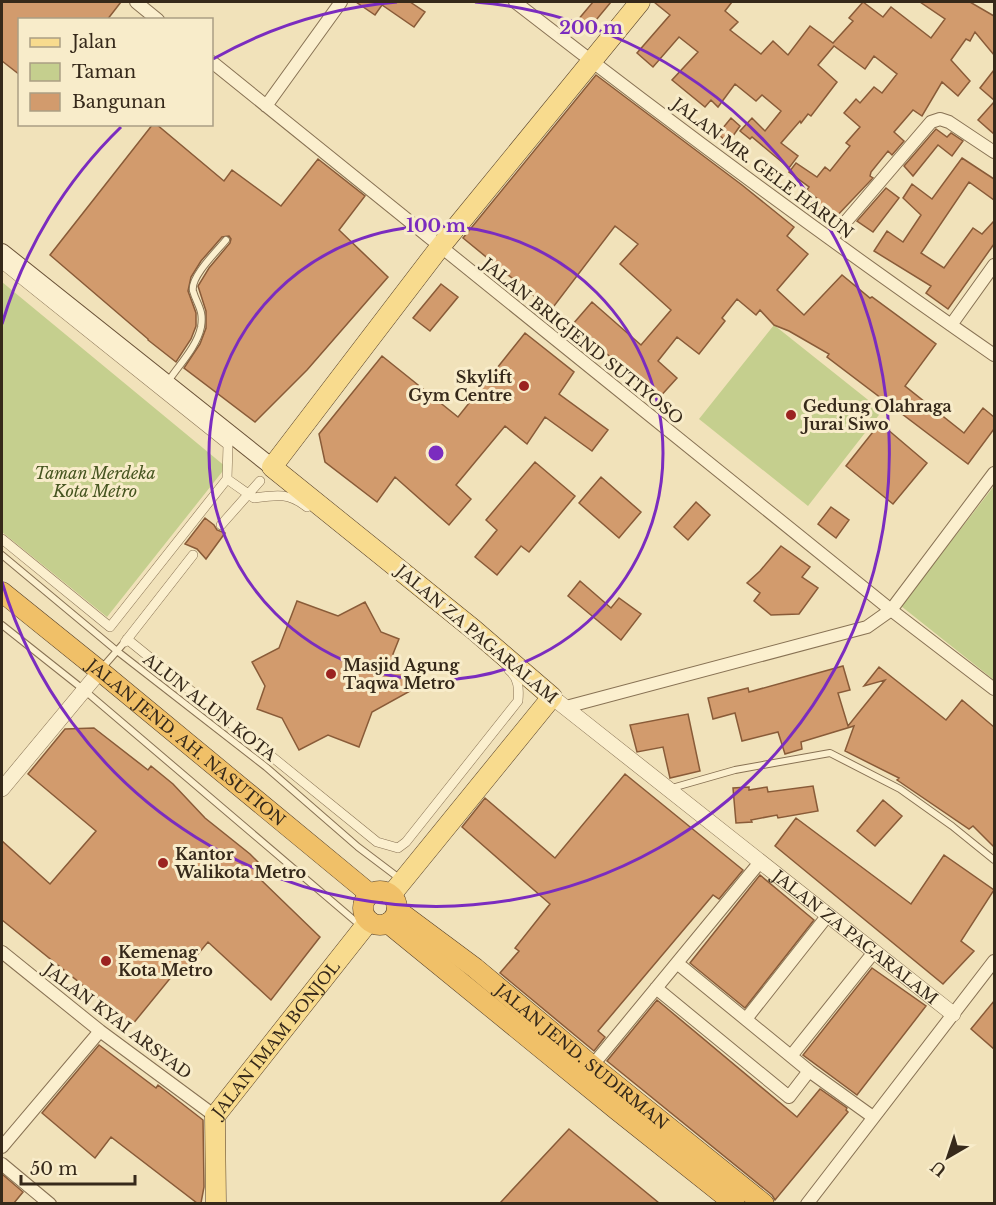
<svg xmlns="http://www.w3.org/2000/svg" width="996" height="1205" viewBox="0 0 996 1205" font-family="'Libre Baskerville',serif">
<rect width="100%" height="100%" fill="#f1e2ba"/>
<!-- green -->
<path fill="#c5cf8e" d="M2 282 226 467 107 617 2 532Z
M774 325 882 411 808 506 699 419Z
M994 486V680L901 606Z"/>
<!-- building -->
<path fill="#d29b6d" stroke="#895b38" stroke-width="1.5" d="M2 2H121L107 20H20V75L2 61Z
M356 2H410L425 12 414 27 382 5 375 15Z
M593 2H611L587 31 577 21Z
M654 2H732L725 11 738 22 730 30 761 54 773 41 788 55 810 26 833 43 853 21 849 18 863 2 883 17 891 7 931 38 945 19 920 2H970L994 16V55L975 32 970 41 966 39 951 60 970 81 958 96 942 82 922 116 913 110 894 132 904 141 892 155 888 151 871 172 870 176 873 178 832 221 815 208 820 201 807 190 809 187 789 172 796 163 817 177 825 167 830 171 850 146 846 143 860 127 844 113 856 99 860 103 874 87 882 93 897 74 874 56 865 69 834 46 818 65 837 82 811 116 808 114 801 123 800 121 781 143 798 156 789 168 752 137 750 139 740 131 752 118 765 131 781 111 762 95 756 101 735 84 718 107 711 100 705 107 672 80 698 52 679 37 653 67 637 53 670 15Z
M994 70V100L980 88Z
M596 75 742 185 794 227 787 236 808 254 777 290 804 315 842 275 870 298 872 297 936 344 905 386 964 433 983 408 994 417V429L968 464 827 357 829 354 789 331 774 325 760 310 756 315 737 299 722 318 725 321 699 354 677 337 658 361 677 378 658 399 573 324 592 302 641 345 671 310 620 264 638 244 615 226 551 310 463 238Z
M994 102V134L978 120Z
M731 118 740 126 728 143 718 134Z
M153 124H156L224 181 232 170 281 206 318 159 365 196 339 230 388 277 307 370 255 422 184 368 200 344 206 328V311L198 286 209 268 230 243 231 239 229 236 222 237 201 261 191 277 188 291 196 313V326L191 339 176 362 148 340V339L50 255Z
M936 129 947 137 951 133 963 141 952 156 938 145 913 176 904 166Z
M962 158 994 179V200L969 182 921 253 944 268 973 228 982 234 994 221V244L948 309 926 293 931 286 874 251 887 231 903 242 921 215 903 198 912 184 932 199Z
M886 188 899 198 873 232 857 221Z
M441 284 458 297 430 331 413 318Z
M525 333 574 372 559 394 608 430 592 451 545 417 527 444 505 426 456 485 471 499 449 525 395 477 377 502 325 462 319 434 382 356 458 417Z
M880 423 927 463 893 504 846 466Z
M535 462 575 496 529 552 521 546 497 575 475 557 497 530 486 520Z
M601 477 641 512 619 538 579 503Z
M696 502 710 515 688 540 674 527Z
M831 507 849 520 836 538 818 524Z
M205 518 214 525 217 530 225 533 206 559 197 549 185 544Z
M781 546 810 567 802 577 818 588 799 614 771 615 754 601 760 593 747 583 760 571Z
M580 581 611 608 619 598 641 614 621 640 568 596Z
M297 601 338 616 365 602 381 632 399 639 393 654 412 690 372 712 359 747 328 735 299 750 282 718 257 709 265 686 252 662 279 648Z
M843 666 850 690 838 693 848 726 885 680 864 686 879 667 946 720 962 700 994 727V847L973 826 969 829 897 780 899 778 845 751 854 726 801 742 802 749 785 754 778 732 742 741 735 713 713 719 708 698 748 688 749 692Z
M688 714 700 771 670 778 663 747 637 752 630 725Z
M94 728 148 770 151 766 173 784 205 818 250 854 267 871 260 879 320 937 271 1000 208 942 188 966 181 965 132 1025 2 920V841L50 884 96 831 28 774 65 729Z
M625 774 743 870 719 899 713 895 598 1031 605 1037 594 1051 500 973 519 951 515 948 550 904 462 827 485 798 555 858Z
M813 786 818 811 778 818 777 815 751 820 752 822 736 823 733 788 749 787V790L767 787 768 792Z
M883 800 902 816 875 846 857 831Z
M796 818 911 904 944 855 994 890 961 941 974 951 943 984 775 846Z
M760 875 814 920 745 1008 690 963Z
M872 968 926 1006 857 1095 803 1055Z
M657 1000 797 1117 820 1089 847 1108 846 1110 848 1112 775 1200 772 1195 607 1061Z
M994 1001V1049L971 1029Z
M99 1045 156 1088 158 1085 203 1120 204 1187 201 1203H197L111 1137 95 1158 42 1113Z
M569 1129 659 1203H500Z
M2 1174 23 1192 14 1203H2Z"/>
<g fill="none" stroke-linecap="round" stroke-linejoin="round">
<defs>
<path id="service" d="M167 383C178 366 197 347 201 327 204 310 197 305 193 291 190 277 217 251 226 240
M2 555 117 651 266 767 358 847 399 878
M2 625 84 690 361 926
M102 668 123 644
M672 788 735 770 830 753 900 789 952 826 994 860"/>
<path id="pedestrian" d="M2 264 228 445 227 479 110 627 2 539
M227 479 254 498C275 495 288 492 307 507
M221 525 260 481
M127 639 377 842 398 848 406 842 518 701C519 689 519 678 509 670
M125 642 193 555"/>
<path id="minor" d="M136 2 158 20
M515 2C672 124 831 242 994 355
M212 62 891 610 994 689
M266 106 341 2
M831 239 931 122 940 119 949 122 994 152
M951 325 994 265
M566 707 867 627 891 610 994 473
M2 952 100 1031 215 1116
M677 963 809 1071
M656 988 789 1097 809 1071 873 1117
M746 1019 828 915
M791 1056 874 952
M592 1066 760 862
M2 1147 100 1031
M2 1164 50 1204
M807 1204 994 961"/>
<g id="tertiary">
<path id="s1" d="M552 697 953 1014"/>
<path d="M2 789 100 671"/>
</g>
<path id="secondary" d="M2 252 272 467"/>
<g id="primary">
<path d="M391 895 552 697 473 629 272 467 440 247 640 2"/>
<path id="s2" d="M216 1204 215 1116 369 921"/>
</g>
<g id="trunk">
<path id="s3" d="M2 592 100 671 370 894"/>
<circle cx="380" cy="908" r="17"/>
<path id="s4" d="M397 910 475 968 596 1069 764 1204"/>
<path d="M388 923 617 1110 735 1204"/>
</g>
</defs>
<!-- service casing -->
<use href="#service" stroke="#887254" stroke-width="8"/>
<!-- pedestrian casing -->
<use href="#pedestrian" stroke="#887254" stroke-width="10"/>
<!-- minor casing -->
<use href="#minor" stroke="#887254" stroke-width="14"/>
<!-- tertiary casing -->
<use href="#tertiary" stroke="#887254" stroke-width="16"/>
<!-- secondary casing -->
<use href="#secondary" stroke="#6a5237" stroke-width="18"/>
<!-- primary casing -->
<use href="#primary" stroke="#553f29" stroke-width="21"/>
<!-- trunk casing -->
<use href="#trunk" stroke="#553f29" stroke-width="21"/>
<!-- service -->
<use href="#service" stroke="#fbefce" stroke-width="6"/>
<!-- pedestrian -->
<use href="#pedestrian" stroke="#fbefce" stroke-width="9"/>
<!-- minor -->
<use href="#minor" stroke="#fbefce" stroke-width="12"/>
<!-- tertiary -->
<use href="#tertiary" stroke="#fbefce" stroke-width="15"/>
<!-- secondary -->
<use href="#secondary" stroke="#fbefce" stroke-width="16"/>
<!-- primary -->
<use href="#primary" stroke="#f8db8e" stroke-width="20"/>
<!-- trunk -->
<use href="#trunk" stroke="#f0c068" stroke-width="20"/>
</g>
<!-- distance rings -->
<g fill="none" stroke="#7b2cbf" stroke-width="3">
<circle cx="436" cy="453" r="227"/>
<path d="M2 324A453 453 0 0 1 121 127M213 59A453 453 0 0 1 397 2M475 2A453 453 0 1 1 2 582"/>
</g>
<!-- markers -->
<g fill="#9b2320" stroke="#f8ecca" stroke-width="2">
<circle cx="524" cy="386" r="6"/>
<circle cx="791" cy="415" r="6"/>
<circle cx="331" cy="674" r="6"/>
<circle cx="163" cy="863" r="6"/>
<circle cx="106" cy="961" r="6"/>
</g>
<g text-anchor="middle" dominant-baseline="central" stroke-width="6" stroke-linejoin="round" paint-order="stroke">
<!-- street labels -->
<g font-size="16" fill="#36291a" stroke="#f8ecca">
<text transform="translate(763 168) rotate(37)">JALAN MR. GELE HARUN</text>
<text transform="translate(583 341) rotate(39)">JALAN BRIGJEND SUTIYOSO</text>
<text transform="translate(477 634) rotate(40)">JALAN ZA PAGARALAM</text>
<text transform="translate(210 707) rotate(38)">ALUN ALUN KOTA</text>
<text stroke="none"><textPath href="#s3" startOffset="238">JALAN JEND. AH. NASUTION</textPath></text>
<text stroke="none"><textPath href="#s1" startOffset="387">JALAN ZA PAGARALAM</textPath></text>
<text transform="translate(118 1021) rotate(37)">JALAN KYAI ARSYAD</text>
<text stroke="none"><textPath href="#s2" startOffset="186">JALAN IMAM BONJOL</textPath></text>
<text stroke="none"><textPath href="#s4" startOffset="236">JALAN JEND. SUDIRMAN</textPath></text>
</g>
<!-- poi labels -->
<g font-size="16" font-weight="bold" fill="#36291a" stroke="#f8ecca" text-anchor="start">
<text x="512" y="377" text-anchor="end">Skylift<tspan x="512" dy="18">Gym Centre</tspan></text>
<text x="803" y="406">Gedung Olahraga<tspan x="803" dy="18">Jurai Siwo</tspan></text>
<text x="343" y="665">Masjid Agung<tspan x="343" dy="18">Taqwa Metro</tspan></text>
<text x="175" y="854">Kantor<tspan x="175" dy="18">Walikota Metro</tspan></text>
<text x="118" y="952">Kemenag<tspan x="118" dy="18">Kota Metro</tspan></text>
</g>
<!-- park labels -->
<g font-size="16" font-style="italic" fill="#45541f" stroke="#f8ecca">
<text x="95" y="473">Taman Merdeka<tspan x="95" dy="18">Kota Metro</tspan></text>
</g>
</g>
<circle cx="436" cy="453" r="9" fill="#7b2cbf" stroke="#f8ecca" stroke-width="3"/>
<g font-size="18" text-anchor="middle" font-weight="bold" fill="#7b2cbf" stroke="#f8ecca" stroke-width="6" stroke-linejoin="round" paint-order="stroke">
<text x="591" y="34">200 m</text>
<text x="436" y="232">100 m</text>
</g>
<!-- border -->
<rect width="996" height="1205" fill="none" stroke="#36291a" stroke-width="6"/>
<!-- legend -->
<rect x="18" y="18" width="195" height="108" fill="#f8ecca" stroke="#aa9e84" stroke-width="1.5"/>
<rect x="30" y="38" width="30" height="9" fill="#f8db8e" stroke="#aa9e84" stroke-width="1.5"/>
<text x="72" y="48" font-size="18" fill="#36291a">Jalan</text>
<rect x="30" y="63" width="30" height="18" fill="#c5cf8e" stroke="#aa9e84" stroke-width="1.5"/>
<text x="72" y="78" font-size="18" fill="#36291a">Taman</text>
<rect x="30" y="93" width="30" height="18" fill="#d29b6d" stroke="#aa9e84" stroke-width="1.5"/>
<text x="72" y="108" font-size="18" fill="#36291a">Bangunan</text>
<!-- north arrow -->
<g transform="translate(948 1157) rotate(219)" stroke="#f8ecca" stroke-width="4.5" paint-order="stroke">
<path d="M0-4.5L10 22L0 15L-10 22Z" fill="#36291a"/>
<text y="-9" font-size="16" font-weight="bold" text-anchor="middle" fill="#36291a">U</text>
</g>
<!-- scale -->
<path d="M21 1175v9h114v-9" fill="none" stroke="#36291a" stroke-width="3"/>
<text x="30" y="1175" font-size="18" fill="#36291a" stroke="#f8ecca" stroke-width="4.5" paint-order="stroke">50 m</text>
</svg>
